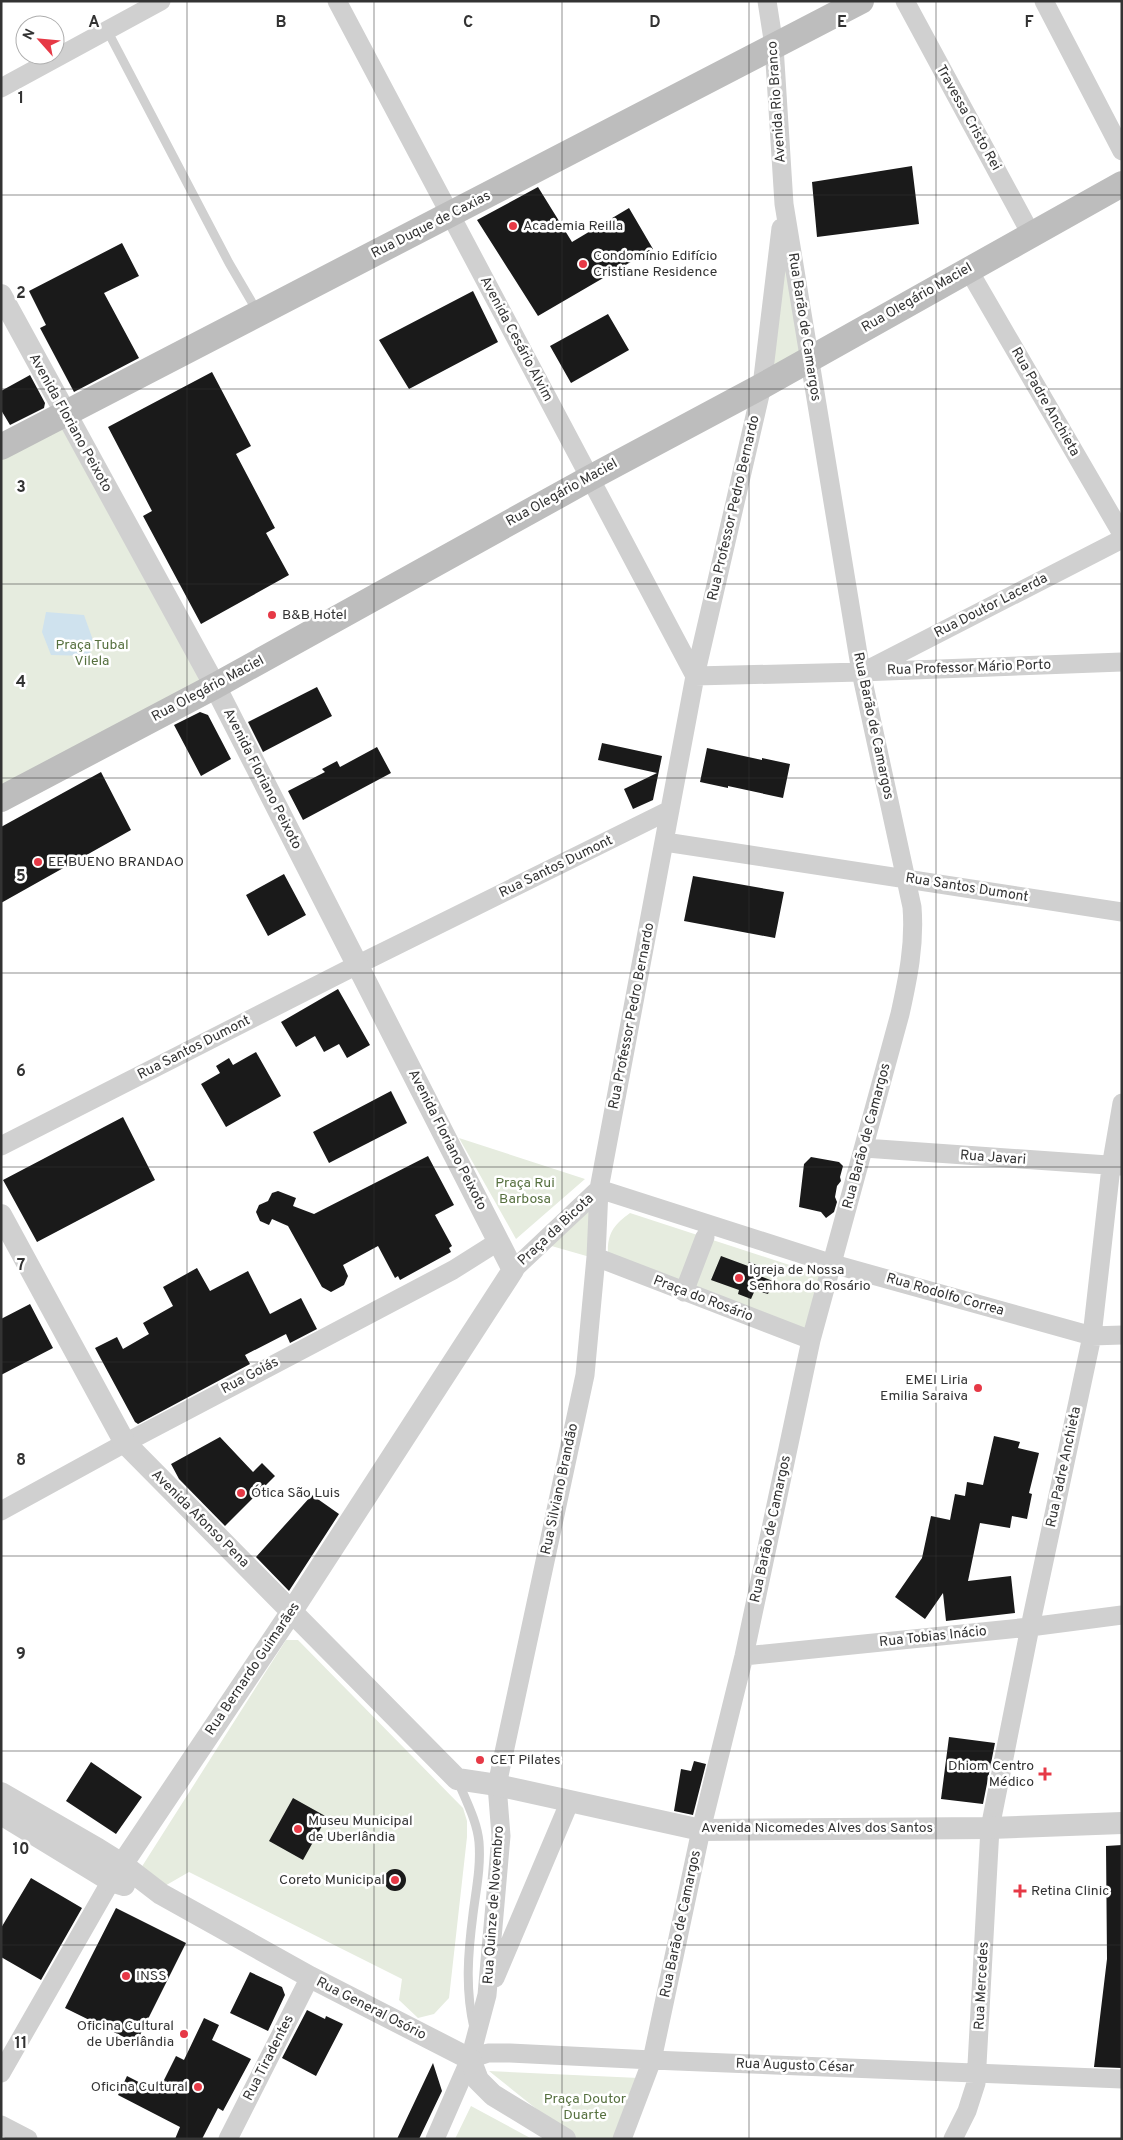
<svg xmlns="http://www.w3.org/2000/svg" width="1123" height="2140" viewBox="0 0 1123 2140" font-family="Overpass,sans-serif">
<rect width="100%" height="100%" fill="#fff"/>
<!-- green -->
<path fill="#e6ecdf" d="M784 204 809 360 762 386Z
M64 413 218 692 1 803V447Z
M459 1138 585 1179 516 1239Z
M593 1203 590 1257 548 1245Z
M630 1213 823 1276 807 1332 608 1253C607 1233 615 1224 630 1213Z
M286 1640H298L463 1808 467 1821V1837L449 1998 434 2014 418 2018 399 2000 402 1979 189 1872 163 1887 141 1868Z
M489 2071 639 2078 613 2139H574Z
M471 2106 532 2139H455Z"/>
<!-- water -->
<path fill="#cfe2ee" d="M46 612 84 615 94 643 89 656 51 655 42 632Z"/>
<!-- building -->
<path fill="#1a1a1a" d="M912 166 919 224 817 237 812 182Z
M538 187 572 242 629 208 653 249 538 316 477 220Z
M122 243 139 276 104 293 139 358 74 392 40 328 46 325 29 291Z
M473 291 498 342 409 389 379 340Z
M608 314 629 350 571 383 550 346Z
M212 372 251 446 236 454 275 528 266 533 289 575 201 624 143 516 152 511 108 427Z
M30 375 45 403 44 408 10 425 1 410V391Z
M317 687 332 716 263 752 248 722Z
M200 712 208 715 231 759 201 776 174 725Z
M602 743 662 756 653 800 633 809 624 789 657 773 598 760Z
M377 747 391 773 303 820 288 791 325 772 322 769 337 761 340 767Z
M707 748 762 760V758L790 764 783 798 728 786V788L700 782Z
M101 772 131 830 1 903V827Z
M284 874 306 915 268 936 246 895Z
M693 876 784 892 775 938 684 921Z
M338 989 370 1045 347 1058 339 1044 324 1052 315 1036 296 1047 281 1022Z
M256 1052 281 1096 226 1127 201 1084 220 1073 216 1066 229 1058 233 1065Z
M391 1091 407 1123 329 1163 313 1132Z
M123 1117 155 1180 37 1242 3 1180Z
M428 1156 454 1205 435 1215 452 1246 449 1248 451 1252 400 1280 398 1276 395 1278 378 1246 343 1265 348 1276 344 1285 331 1292 322 1287 288 1226 272 1219 269 1225 260 1221 256 1212 259 1205 268 1201 272 1193 278 1191 296 1198 293 1206 314 1214Z
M811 1157 839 1162 843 1166 840 1177 841 1181 837 1186 835 1197 837 1202 834 1212 826 1218 821 1212 799 1207 804 1164Z
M721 1256 748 1266 749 1262 762 1267 760 1276 773 1281 768 1294 755 1290 751 1299 738 1294 739 1290 711 1280Z
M197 1268 210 1291 248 1271 270 1314 301 1298 317 1329 290 1343 286 1334 245 1355 250 1364 138 1424 135 1422 95 1348 117 1337 123 1349 149 1334 143 1323 173 1306 163 1287Z
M30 1304 53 1348 1 1375V1319Z
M994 1436 1020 1442 1018 1448 1039 1453 1029 1493 1032 1494 1027 1519 1012 1516 1010 1528 980 1523 968 1581 1011 1576 1015 1613 946 1621 943 1593 925 1619 895 1597 922 1558 931 1516 950 1520 955 1494 965 1496 967 1482 983 1485Z
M220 1437 253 1472 262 1463 275 1476 225 1526 179 1479 171 1464Z
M312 1495 339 1514 289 1591 256 1557Z
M949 1737 995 1743 983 1804 941 1799Z
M694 1761 706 1764 693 1815 674 1811 681 1769 691 1771Z
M91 1762 142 1797 116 1834 66 1801Z
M293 1798 327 1817 303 1860 269 1841Z
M1122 1845V2068L1094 2067 1107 1959 1106 1846Z
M384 1880a11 11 0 1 1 22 0a11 11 0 1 1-22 0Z
M31 1878 82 1908 41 1980 1 1957V1928Z
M116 1908 186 1943 136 2043 65 2008Z
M250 1972 282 1987 285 1995 268 2031 230 2013Z
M307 2010 325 2019 326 2016 343 2024 316 2076 282 2058Z
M204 2018 219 2025 212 2040 251 2059 223 2111 218 2108 202 2139H175L180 2127 118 2095 127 2076 158 2092 176 2056 184 2060Z
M433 2063 442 2091 419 2139H397Z"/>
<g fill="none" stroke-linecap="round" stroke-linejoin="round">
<!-- service -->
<path stroke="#d0d0d0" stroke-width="9" d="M107 30 229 263 257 311
M458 1781C466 1801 477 1821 479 1842 481 1867 476 1890 473 1914 468 1953 465 1989 474 2028"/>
<!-- minor -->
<path stroke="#d0d0d0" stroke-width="19" d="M337 1 695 676 861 672 1122 662
M905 1 1031 234
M1044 1 1122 151
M1 88 161 1
M968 269 1122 534
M867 670 1122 539
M665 842 1122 912
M1 1146 357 965 670 810
M864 1148 1122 1166
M599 1189 833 1264 1092 1336 1122 1335
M596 1257 811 1340
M513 1270 599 1189
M684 1292 705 1237
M1 1511 125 1443 453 1270 499 1241
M744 1656 1030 1627 1122 1615
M495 1978 570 1801
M470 2059 488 2053H510L652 2060 1122 2079
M1 2073 111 1881
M1 2125 28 2139
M228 2139 310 1977
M435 2139 470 2059 487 1995 501 1836 497 1785 585 1375 596 1257 599 1189 695 676 762 386 781 228
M622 2139 652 2060 701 1830 744 1656 811 1340 900 1014C908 978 915 944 912 907L861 672 784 204 774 46 767 1
M953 2139 967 2111 976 2083 990 1828 1030 1627 1092 1336 1111 1167 1122 1103"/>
<!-- tertiary -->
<path stroke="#d0d0d0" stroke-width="22" d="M1 295 215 686 513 1270 292 1611 111 1881
M1 1215 125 1443 457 1779 497 1785 701 1830 990 1828 1122 1823
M1 1793 98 1849 122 1864 161 1894 310 1977 470 2059 478 2080 493 2095 565 2139
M1 1814 111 1881 124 1885"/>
<!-- secondary -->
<path stroke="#bdbdbd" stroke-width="26" d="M1 447 861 1
M1 799 215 686 590 478 762 386 1122 184"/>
</g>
<!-- grid -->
<path fill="none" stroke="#333" stroke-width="1" stroke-opacity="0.55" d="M187 1V2139M374 1V2139M562 1V2139M749 1V2139M936 1V2139M1 195H1122M1 389H1122M1 584H1122M1 778H1122M1 973H1122M1 1167H1122M1 1362H1122M1 1556H1122M1 1751H1122M1 1945H1122"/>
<!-- markers -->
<g fill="#e63946" stroke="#fff" stroke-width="2">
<circle cx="513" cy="226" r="5"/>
<circle cx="583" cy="264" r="5"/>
<circle cx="272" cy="615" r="5"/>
<circle cx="38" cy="862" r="5"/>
<circle cx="739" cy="1278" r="5"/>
<circle cx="978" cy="1388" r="5"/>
<circle cx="241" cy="1493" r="5"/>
<circle cx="480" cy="1760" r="5"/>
<path d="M1042.5 1766.5h5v5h5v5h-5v5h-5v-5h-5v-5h5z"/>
<circle cx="298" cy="1829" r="5"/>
<circle cx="395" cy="1880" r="5"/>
<path d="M1017.5 1883.5h5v5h5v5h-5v5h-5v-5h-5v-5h5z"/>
<circle cx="126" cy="1976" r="5"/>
<circle cx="184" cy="2034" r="5"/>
<circle cx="198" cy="2087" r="5"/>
</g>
<g text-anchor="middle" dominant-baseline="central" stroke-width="5" stroke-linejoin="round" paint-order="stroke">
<!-- street labels -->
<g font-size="14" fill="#333" stroke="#fff">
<text transform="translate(777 102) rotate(-94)">Avenida Rio Branco</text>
<text transform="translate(968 118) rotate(61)">Travessa Cristo Rei</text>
<text transform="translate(431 225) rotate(-27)">Rua Duque de Caxias</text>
<text transform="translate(917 298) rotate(-30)">Rua Olegário Maciel</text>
<text transform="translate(804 327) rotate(81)">Rua Barão de Camargos</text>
<text transform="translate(516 339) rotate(62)">Avenida Cesário Alvim</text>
<text transform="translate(1045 402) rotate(60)">Rua Padre Anchieta</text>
<text transform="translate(70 423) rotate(61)">Avenida Floriano Peixoto</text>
<text transform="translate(562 493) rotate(-29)">Rua Olegário Maciel</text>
<text transform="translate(734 508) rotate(-77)">Rua Professor Pedro Bernardo</text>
<text transform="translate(991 606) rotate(-27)">Rua Doutor Lacerda</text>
<text transform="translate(969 668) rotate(-2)">Rua Professor Mário Porto</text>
<text transform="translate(208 689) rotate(-28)">Rua Olegário Maciel</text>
<text transform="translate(873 726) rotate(78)">Rua Barão de Camargos</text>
<text transform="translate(262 779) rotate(63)">Avenida Floriano Peixoto</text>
<text transform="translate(556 867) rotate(-26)">Rua Santos Dumont</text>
<text transform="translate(967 888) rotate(9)">Rua Santos Dumont</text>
<text transform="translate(632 1016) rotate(-79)">Rua Professor Pedro Bernardo</text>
<text transform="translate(194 1048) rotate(-27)">Rua Santos Dumont</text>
<text transform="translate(867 1136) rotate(-75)">Rua Barão de Camargos</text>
<text transform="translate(447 1140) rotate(63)">Avenida Floriano Peixoto</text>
<text transform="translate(993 1158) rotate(4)">Rua Javari</text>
<text transform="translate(556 1230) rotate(-43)">Praça da Bicota</text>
<text transform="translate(945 1295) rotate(16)">Rua Rodolfo Correa</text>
<text transform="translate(703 1299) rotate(21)">Praça do Rosário</text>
<text transform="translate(250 1376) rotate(-28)">Rua Goiás</text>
<text transform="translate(1064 1467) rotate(-78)">Rua Padre Anchieta</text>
<text transform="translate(560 1489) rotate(-78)">Rua Silviano Brandão</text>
<text transform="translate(200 1519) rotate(45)">Avenida Afonso Pena</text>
<text transform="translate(771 1529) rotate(-78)">Rua Barão de Camargos</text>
<text transform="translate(933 1637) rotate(-6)">Rua Tobias Inácio</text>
<text transform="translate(253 1669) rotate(-56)">Rua Bernardo Guimarães</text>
<text x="817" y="1828">Avenida Nicomedes Alves dos Santos</text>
<text transform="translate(494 1905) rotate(-86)">Rua Quinze de Novembro</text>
<text transform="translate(681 1924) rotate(-78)">Rua Barão de Camargos</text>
<text transform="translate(982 1986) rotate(-87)">Rua Mercedes</text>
<text transform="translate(371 2009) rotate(27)">Rua General Osório</text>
<text transform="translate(269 2058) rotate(-63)">Rua Tiradentes</text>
<text transform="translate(795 2066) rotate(2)">Rua Augusto César</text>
</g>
<!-- poi labels -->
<g font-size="14" fill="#333" stroke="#fff" text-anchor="start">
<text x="523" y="226">Academia Reilla</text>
<text x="593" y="256">Condomínio Edifício<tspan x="593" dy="16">Cristiane Residence</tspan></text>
<text x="282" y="615">B&amp;B Hotel</text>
<text x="48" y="862">EE BUENO BRANDAO</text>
<text x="749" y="1270">Igreja de Nossa<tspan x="749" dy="16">Senhora do Rosário</tspan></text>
<text x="968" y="1380" text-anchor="end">EMEI Liria<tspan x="968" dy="16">Emilia Saraiva</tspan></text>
<text x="251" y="1493">Ótica São Luis</text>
<text x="490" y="1760">CET Pilates</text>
<text x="1034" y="1766" text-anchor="end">Dhiom Centro<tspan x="1034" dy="16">Médico</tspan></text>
<text x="308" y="1821">Museu Municipal<tspan x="308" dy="16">de Uberlândia</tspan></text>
<text x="385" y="1880" text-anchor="end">Coreto Municipal</text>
<text x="1031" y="1891">Retina Clinic</text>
<text x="136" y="1976">INSS</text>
<text x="174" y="2026" text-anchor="end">Oficina Cultural<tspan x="174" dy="16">de Uberlândia</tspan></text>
<text x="188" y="2087" text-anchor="end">Oficina Cultural</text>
</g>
<!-- park labels -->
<g font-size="14" fill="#56703f" stroke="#fff">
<text x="92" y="645">Praça Tubal<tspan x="92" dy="16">Vilela</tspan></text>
<text x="525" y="1183">Praça Rui<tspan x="525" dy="16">Barbosa</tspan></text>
<text x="585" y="2099">Praça Doutor<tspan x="585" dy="16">Duarte</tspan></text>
</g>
</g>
<g font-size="16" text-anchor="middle" font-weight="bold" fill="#333" stroke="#fff" stroke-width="5" stroke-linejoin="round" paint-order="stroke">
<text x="94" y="27">A</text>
<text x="281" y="27">B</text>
<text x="468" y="27">C</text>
<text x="655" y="27">D</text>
<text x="842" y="27">E</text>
<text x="1029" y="27">F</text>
<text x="21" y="103">1</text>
<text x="21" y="298">2</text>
<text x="21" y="492">3</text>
<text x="21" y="687">4</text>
<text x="21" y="881">5</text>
<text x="21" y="1076">6</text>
<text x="21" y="1270">7</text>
<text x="21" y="1465">8</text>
<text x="21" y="1659">9</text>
<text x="21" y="1854">10</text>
<text x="21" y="2048">11</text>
</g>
<!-- border -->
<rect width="1123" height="2140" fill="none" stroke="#333333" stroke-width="5"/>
<!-- north arrow -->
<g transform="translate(40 40) rotate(297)"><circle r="24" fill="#ffffff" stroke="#adadad"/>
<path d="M0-4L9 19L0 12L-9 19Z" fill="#e63946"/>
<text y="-8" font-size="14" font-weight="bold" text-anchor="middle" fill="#333333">N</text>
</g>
</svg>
